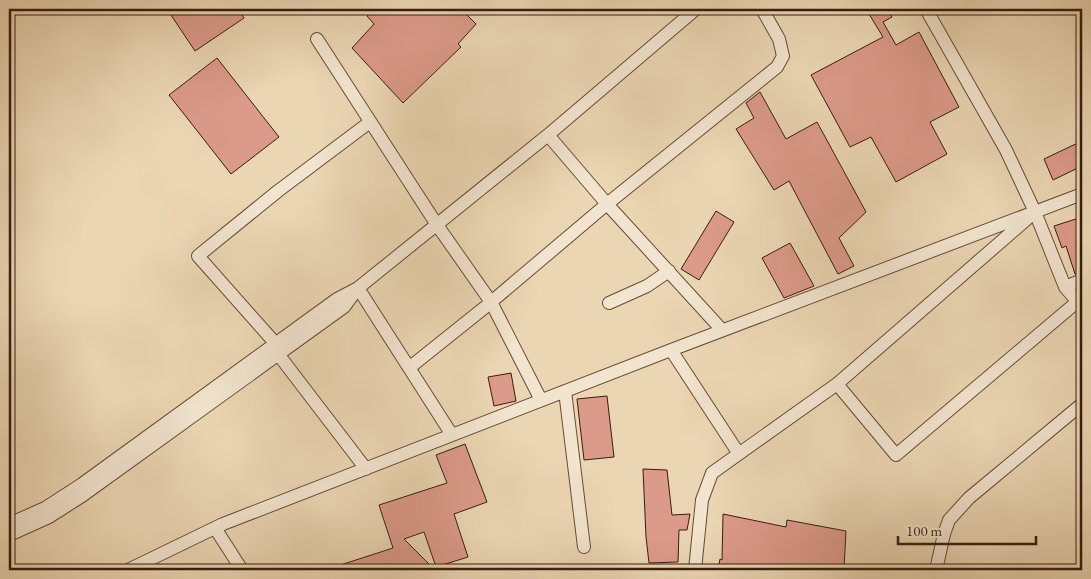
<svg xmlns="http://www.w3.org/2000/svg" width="1091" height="579" viewBox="0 0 1091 579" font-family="'EB Garamond',serif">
<rect width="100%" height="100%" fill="#ebd6b3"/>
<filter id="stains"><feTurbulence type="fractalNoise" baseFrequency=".004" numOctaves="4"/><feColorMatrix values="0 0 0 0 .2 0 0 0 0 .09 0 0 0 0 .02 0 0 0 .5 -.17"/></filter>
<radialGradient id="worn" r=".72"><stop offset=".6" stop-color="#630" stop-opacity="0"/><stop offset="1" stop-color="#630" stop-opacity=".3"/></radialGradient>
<!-- building -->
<path fill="#dc9a8a" stroke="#391c0e" d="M167 9H238L244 18 195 51Z
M375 9H461L476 24 458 44 461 47 403 103 352 48 374 24 367 16Z
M866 9H887L892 17 883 22 896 45 919 32 959 107 930 122 947 154 896 182 871 137 850 147 811 75 883 37Z
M217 58 279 137 231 174 169 95Z
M760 92 786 139 817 122 866 212 839 238 854 266 838 274 789 181 774 190 736 129 754 118 746 103Z
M1082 141V166L1053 180 1044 159Z
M716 211 734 222 699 280 681 269Z
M1082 217V272L1075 274 1066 246 1062 248 1054 226Z
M790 243 814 286 784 298 762 258Z
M511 373 516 401 494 406 488 377Z
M607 396 614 457 584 460 577 399Z
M465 444 487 502 454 514 468 557 436 567 424 532 404 539 435 570H329L328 569 393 548 379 505 447 483 436 455Z
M643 469 667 470 672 515 690 514 687 530H679L678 562 649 563 646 537Z
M723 514 786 527 787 520 846 531 844 570H718L720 559 722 560Z"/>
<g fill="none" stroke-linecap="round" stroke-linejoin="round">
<defs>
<path id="minor" d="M926 9 1006 150 1035 212 1065 287 1082 307
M317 39 437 225 491 302 541 400
M548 135 607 204 722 330
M1065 287 1082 280
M609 303 647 286 669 271
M276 344 198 256 278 191 370 122
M671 350 739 454
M278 354 366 469
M409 368 484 308 607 204 777 67 783 56 779 39 762 9
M837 384 896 455 1077 302
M565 391 584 547
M452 435 358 288 548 135 696 9
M9 524 45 508 82 484 337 299 358 288 344 307 82 496 49 517 9 535
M215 528 242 570
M128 570 223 524 671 350 1082 194
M695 570 702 500 712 473 837 384 1027 219
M936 570 944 534 949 520 969 498 1082 404"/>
</defs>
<!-- minor casing -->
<use href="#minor" stroke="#664a37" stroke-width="14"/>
<!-- minor -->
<use href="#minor" stroke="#f2e4ce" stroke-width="12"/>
</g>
<!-- margin -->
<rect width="1091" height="579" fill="none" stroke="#ebd6b3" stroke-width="30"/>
<rect x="10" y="10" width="1071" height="559" fill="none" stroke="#391c0e" stroke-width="2.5"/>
<rect x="15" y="15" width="1061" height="549" fill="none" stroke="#391c0e"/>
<!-- scale -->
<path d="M898 536v8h138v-8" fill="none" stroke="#391c0e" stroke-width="2.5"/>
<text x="906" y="536" font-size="15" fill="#391c0e" stroke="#f2e4ce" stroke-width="4" paint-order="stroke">100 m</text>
<rect width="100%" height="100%" filter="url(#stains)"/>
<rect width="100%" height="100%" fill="url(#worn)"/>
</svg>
